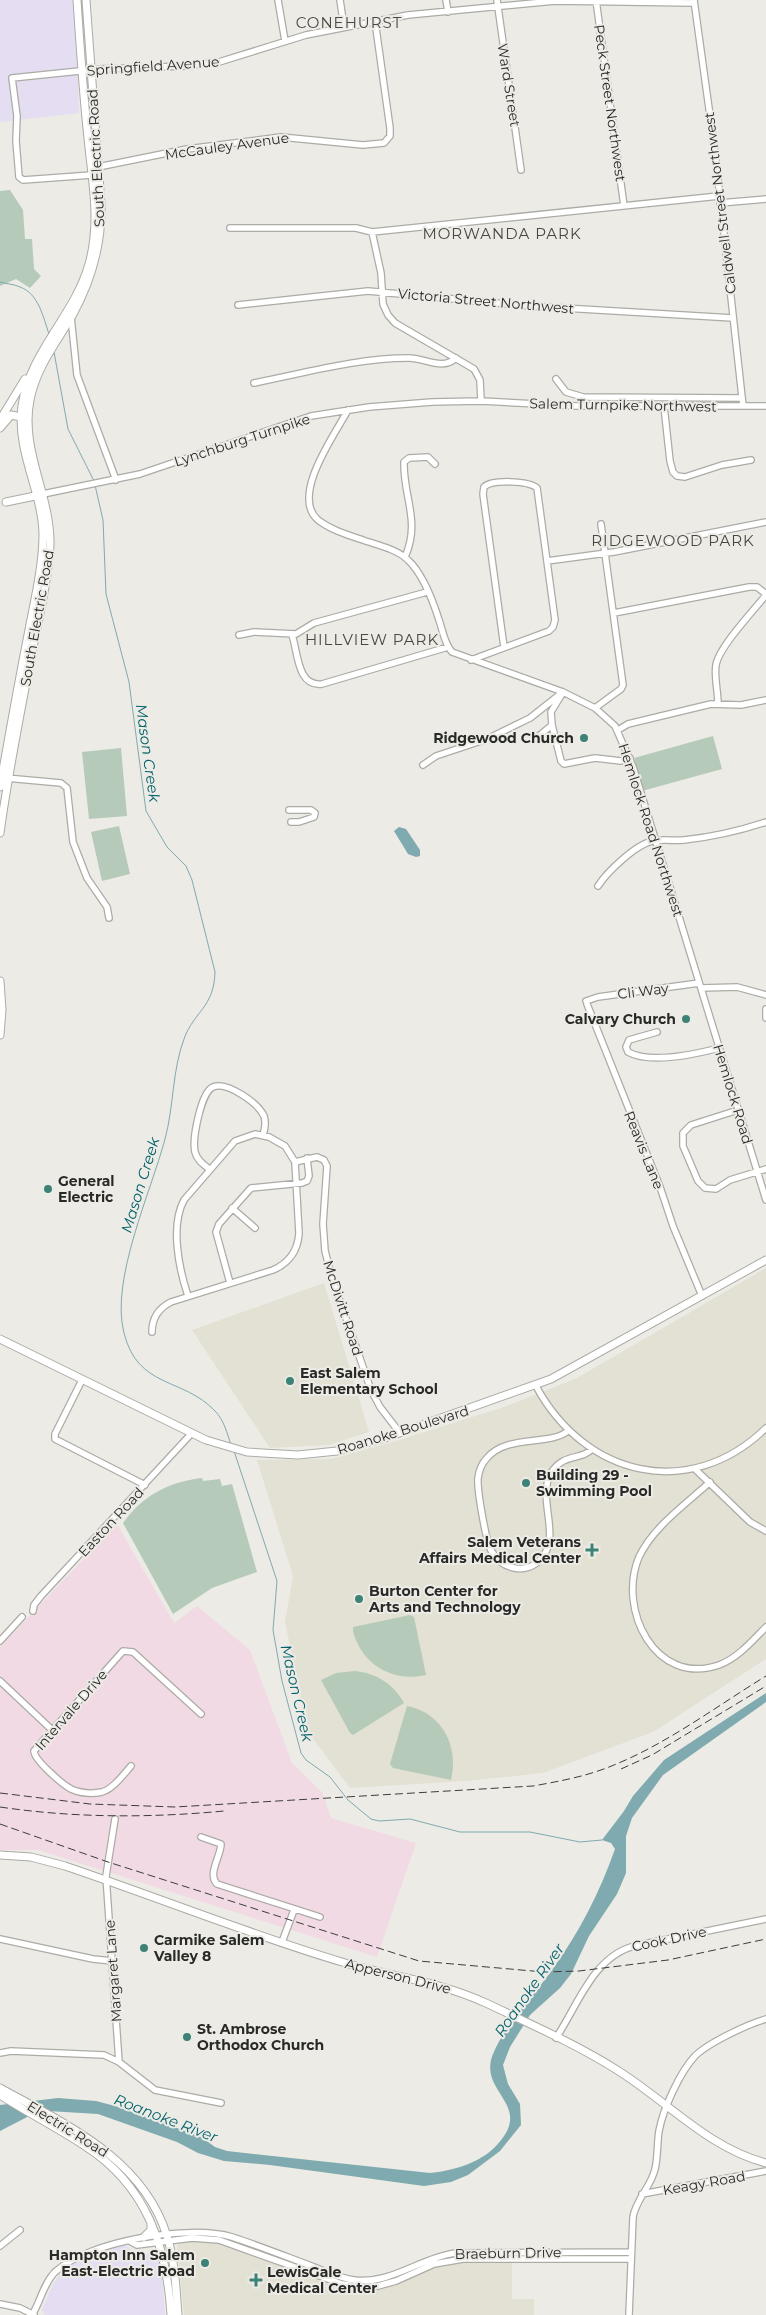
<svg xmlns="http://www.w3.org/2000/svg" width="766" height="2315" viewBox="0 0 766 2315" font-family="Montserrat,sans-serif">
<rect width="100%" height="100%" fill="#ecebe6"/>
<!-- commercial -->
<path fill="#e5ddf2" d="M0 0H75L79 113 0 122Z
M123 2244 138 2255 160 2252 165 2315H45L42 2310 52 2286 60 2274 71 2265Z"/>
<!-- industrial -->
<path fill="#f2dae4" d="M117 1524 174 1623 197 1606 250 1650 292 1763 322 1792 331 1818 416 1843 377 1957 38 1850H0V1647Z"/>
<!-- built -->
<path fill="#e3e1d4" d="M766 1268V1659L653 1732 543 1773 466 1781 350 1788 308 1732 285 1622 293 1576 257 1460 331 1459 396 1441 507 1406 577 1378Z
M324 1283 369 1432 329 1445 270 1448 192 1330Z
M198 2240 220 2243 351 2288 385 2286 439 2264 463 2259 512 2260V2299H534V2315H184L177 2246 183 2241Z"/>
<!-- green -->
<path fill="#b5cab8" d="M10 190 23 210 25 239H32L34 269 41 276 30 288 16 279 0 286V191Z
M713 736 722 769 642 791 634 758Z
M121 748 127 816 89 819 82 752Z
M119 826 130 874 102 881 91 832Z
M202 1478 203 1481 220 1479 222 1486 232 1484 257 1572 212 1588 173 1614 123 1523C143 1495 169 1482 202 1478Z
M410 1615 414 1617 426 1675C393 1683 361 1664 353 1631V1627Z
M355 1671C376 1673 394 1684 404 1703L353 1735 350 1733 321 1680 336 1673Z
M407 1706C443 1713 459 1747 451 1780L393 1768 390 1764Z"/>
<!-- water -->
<path fill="#7faaaf" d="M399 827 406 829 420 850V856L416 857 408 854 394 831Z
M766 1693V1702L663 1775 632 1818 626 1836V1873L617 1894 589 1936 571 1974 560 1988 530 2015 510 2047 503 2065 508 2084 520 2104 521 2125 500 2151 468 2175 451 2182 424 2186 270 2165 224 2161 198 2153 177 2142 98 2114 48 2111 33 2114 0 2131V2105L58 2098 96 2101 115 2106 177 2128 201 2137 215 2147 227 2151 430 2173C452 2171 480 2163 496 2146 536 2104 477 2093 493 2054 506 2023 533 1997 552 1970 580 1931 599 1894 615 1849L611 1843 602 1840 624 1811 633 1796 664 1760Z"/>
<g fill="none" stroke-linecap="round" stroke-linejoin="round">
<!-- stream -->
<path stroke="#7faaaf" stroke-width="1" d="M0 282C6 284 14 284 20 287 39 294 43 317 49 334
M54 352 68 429 94 481
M95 485 103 520 106 594 129 682 146 811 167 847 186 866 192 880 215 972C214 1008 194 1011 184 1039 172 1071 174 1106 165 1139 151 1192 110 1280 124 1333 138 1389 183 1377 215 1411 224 1420 227 1433 231 1445
M234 1451 277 1581 273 1630 282 1681 301 1753 306 1760 330 1777 348 1800 371 1819 379 1821 410 1819 460 1832H530L580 1842 602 1840"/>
<defs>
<path id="minor" d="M278 0 285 41
M340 0 344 27
M446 0 448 12
M497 0 521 170
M596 0 624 206
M694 0 715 152 743 406
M98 167 187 149 281 137 363 145 384 143 390 136V128L375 21
M92 175 23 180 19 177 16 141 17 116 12 78 99 69 186 66 219 62 306 35 408 15 555 1 694 3
M720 203 766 199
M230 228H356L372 232 719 196
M372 232 381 273 383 304 388 315 395 323 474 369 480 380 481 401
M238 305 368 291 530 306 733 318
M71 317 77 375 116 480
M556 379 566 392 583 397 742 398
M254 383C305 373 357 358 409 358 425 358 442 371 456 358
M664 406 670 461 673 472 677 476 685 477 722 465 751 460
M348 410C335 434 290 496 318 520 331 530 348 535 363 540 377 545 397 549 408 560 423 574 433 601 439 620 443 631 444 643 452 652L563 692 595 708 615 726 633 767 766 1200
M43 494 140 474 311 416 369 407 432 402 481 401 576 406H766
M405 557C421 521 403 497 404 462L409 458 428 457 435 464
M547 561 614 552 766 522
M614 613 749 587H757L766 594
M239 635 254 632 296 634 314 623 427 592
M292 635C298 652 297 687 322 684L448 647
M471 660 549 631 553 627 555 620 537 488C529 481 492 479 484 487L483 494 504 647
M718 704C718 691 714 677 716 665 719 647 754 610 766 595
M595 708 621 689 623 685 601 524
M552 725 561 761 564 764 595 758 621 761 630 758
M618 730 628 724 711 704 741 705 766 700
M535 739 552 725 551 712 562 694
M423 765 436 756 487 739 530 718 563 692
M6 778 61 783 67 788 73 842 87 878 107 907 109 918
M289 810H311L315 813 314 817 299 822H291
M598 886C607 872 636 844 653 841 663 839 674 841 684 840 712 837 739 831 766 822
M701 988 737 987 766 995
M586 1001 598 997 699 983
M587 1004 660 1187 673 1226 702 1296
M766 1009V1018
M657 1032 629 1040 626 1047 628 1052C650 1064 696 1054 719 1048
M738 1110 691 1125 683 1133V1146L698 1181 705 1188 716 1189 730 1180 766 1169
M295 1162 317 1157 324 1160 327 1166 323 1224 325 1251 332 1278 371 1390 380 1407 400 1433
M209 1169C203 1164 197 1160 195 1152 192 1139 201 1092 213 1087 227 1081 258 1103 264 1116 266 1122 265 1129 263 1135
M232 1208 255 1228
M230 1283 216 1232 219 1224 251 1188 302 1183 307 1181 309 1176 307 1158
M152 1332C152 1318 159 1308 171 1302L273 1270C289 1263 298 1250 299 1233L295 1162 285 1146 269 1137 255 1134 235 1141 184 1200C170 1226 179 1269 188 1296
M82 1380 55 1434V1439L145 1485
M536 1386C585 1477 690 1502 766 1428
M568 1431C550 1446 507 1434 487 1458 482 1463 479 1471 478 1478 477 1489 486 1544 492 1552 502 1569 525 1575 540 1560 563 1537 536 1499 551 1473 564 1452 581 1461 592 1449
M695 1469 750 1522 766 1531
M710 1482C686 1504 653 1527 639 1557 617 1609 655 1687 719 1665 738 1658 752 1641 766 1627
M33 1611 34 1605 41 1596 191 1434
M0 1641 22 1617
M0 1681 51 1729
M131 1766C123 1775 113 1789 102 1792 92 1794 80 1793 71 1789 62 1784 34 1760 34 1751L123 1651 133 1652 201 1714
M115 1819 106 1876 119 2062
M201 1837 221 1844C221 1856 207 1874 217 1884L320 1917
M0 1939 93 1959 112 1961
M282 1942 294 1910
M556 2038C578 2005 593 1957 634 1946L766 1919
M0 2053 11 2051 104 2055 119 2062 155 2090 221 2103
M642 2194 766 2171
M130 2241 137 2245 192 2238 219 2240 342 2284 360 2287 378 2286 396 2281 434 2264 463 2259H630
M0 2246 20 2230
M0 2304 20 2308 34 2315
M32 2315C41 2301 43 2284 55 2272 88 2241 190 2224 232 2237 260 2246 287 2257 314 2267 327 2272 340 2278 354 2280 390 2285 420 2258 455 2253L630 2252
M629 2315 633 2217C636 2199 651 2187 655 2169 658 2157 657 2143 659 2131 663 2109 680 2072 695 2056 708 2043 748 2024 766 2019"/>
<path id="major" d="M0 420 25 379
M0 428 11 415 21 417
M6 502 40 495
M0 787C9 736 18 685 28 635 34 602 43 567 43 534 42 490 16 452 22 406 29 353 75 315 89 264 101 222 92 180 88 138 83 92 80 46 77 0
M0 833C8 774 20 715 31 657 38 621 48 582 50 545 51 495 20 451 30 400 36 368 56 343 72 316 92 280 102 245 101 204L86 0
M0 981 2 1010 0 1035
M0 1339 206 1440 247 1452 298 1455 337 1451 385 1438 551 1379 766 1260
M0 1855 31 1857 65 1866C157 1897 248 1934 342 1962 392 1977 438 1981 486 2003 530 2024 576 2044 617 2070 667 2101 708 2148 766 2163
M0 2088C65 2124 143 2158 167 2236 175 2262 176 2288 178 2315
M0 2095C28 2113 58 2128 85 2146 146 2185 167 2246 171 2315
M144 2237 151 2230V2224"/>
</defs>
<!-- minor casing -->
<use href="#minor" stroke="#acaba6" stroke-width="8"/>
<!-- major casing -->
<use href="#major" stroke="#acaba6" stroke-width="9"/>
<!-- minor -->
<use href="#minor" stroke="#fff" stroke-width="5.5"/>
<!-- major -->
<use href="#major" stroke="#fff" stroke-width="7"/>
<!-- rail -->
<path stroke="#3d3d3b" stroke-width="1" stroke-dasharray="8 4" stroke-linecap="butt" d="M621 1769 652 1755 766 1686
M0 1793 90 1804 175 1807 533 1786C561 1781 588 1776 614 1765 668 1743 717 1706 766 1676
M0 1807C74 1818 150 1818 224 1811
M0 1824 108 1862 419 1961 544 1972 579 1971 668 1960 766 1939"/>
</g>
<!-- markers -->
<g fill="#3d8276" stroke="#ecebe6" stroke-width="2">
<circle cx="584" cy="738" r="5"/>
<circle cx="686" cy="1019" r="5"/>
<circle cx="48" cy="1189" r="5"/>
<circle cx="290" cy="1381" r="5"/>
<circle cx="526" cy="1483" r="5"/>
<path d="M589.5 1542.5h5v5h5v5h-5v5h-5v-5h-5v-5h5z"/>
<circle cx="359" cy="1599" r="5"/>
<circle cx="144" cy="1948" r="5"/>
<circle cx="187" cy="2037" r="5"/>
<circle cx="205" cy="2263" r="5"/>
<path d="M253.5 2272.5h5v5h5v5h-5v5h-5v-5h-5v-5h5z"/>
</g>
<g text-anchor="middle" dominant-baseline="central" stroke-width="4" stroke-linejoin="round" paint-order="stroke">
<!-- street labels -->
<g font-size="14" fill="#292927" stroke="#ecebe6">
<text transform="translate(153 66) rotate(-4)">Springfield Avenue</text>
<text transform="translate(509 85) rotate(81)">Ward Street</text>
<text transform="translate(610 103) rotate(82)">Peck Street Northwest</text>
<text transform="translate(227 146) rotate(-8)">McCauley Avenue</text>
<text transform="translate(96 158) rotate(-93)">South Electric Road</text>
<text transform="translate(720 203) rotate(-97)">Caldwell Street Northwest</text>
<text transform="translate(486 301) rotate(5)">Victoria Street Northwest</text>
<text transform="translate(623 405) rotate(1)">Salem Turnpike Northwest</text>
<text transform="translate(242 440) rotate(-18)">Lynchburg Turnpike</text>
<text transform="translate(37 618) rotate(-80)">South Electric Road</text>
<text transform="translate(651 830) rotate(72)">Hemlock Road Northwest</text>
<text transform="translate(643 991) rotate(-7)">Cli Way</text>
<text transform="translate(733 1094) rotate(73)">Hemlock Road</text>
<text transform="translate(644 1150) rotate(68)">Reavis Lane</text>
<text transform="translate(343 1308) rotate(72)">McDivitt Road</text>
<text transform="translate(403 1430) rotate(-17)">Roanoke Boulevard</text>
<text transform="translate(111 1522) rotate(-47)">Easton Road</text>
<text transform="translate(71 1710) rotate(-49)">Intervale Drive</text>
<text transform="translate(669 1939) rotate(-12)">Cook Drive</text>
<text transform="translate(113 1971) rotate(-94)">Margaret Lane</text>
<text transform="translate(398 1976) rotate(14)">Apperson Drive</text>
<text transform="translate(68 2129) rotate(32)">Electric Road</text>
<text transform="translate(704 2183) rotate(-10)">Keagy Road</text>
<text transform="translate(508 2253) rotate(-1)">Braeburn Drive</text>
</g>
<!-- poi labels -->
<g font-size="14" font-weight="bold" fill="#292927" stroke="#ecebe6" text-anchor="start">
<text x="574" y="738" text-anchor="end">Ridgewood Church</text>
<text x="676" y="1019" text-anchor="end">Calvary Church</text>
<text x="58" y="1181">General<tspan x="58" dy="16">Electric</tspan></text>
<text x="300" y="1373">East Salem<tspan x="300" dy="16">Elementary School</tspan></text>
<text x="536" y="1475">Building 29 -<tspan x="536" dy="16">Swimming Pool</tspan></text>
<text x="581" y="1542" text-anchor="end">Salem Veterans<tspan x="581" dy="16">Affairs Medical Center</tspan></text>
<text x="369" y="1591">Burton Center for<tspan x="369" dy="16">Arts and Technology</tspan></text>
<text x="154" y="1940">Carmike Salem<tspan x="154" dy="16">Valley 8</tspan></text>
<text x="197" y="2029">St. Ambrose<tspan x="197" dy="16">Orthodox Church</tspan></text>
<text x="195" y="2255" text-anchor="end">Hampton Inn Salem<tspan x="195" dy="16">East-Electric Road</tspan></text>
<text x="267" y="2272">LewisGale<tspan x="267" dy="16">Medical Center</tspan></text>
</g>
<!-- neighbourhood labels -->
<g font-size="15" letter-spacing="1" fill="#484843" stroke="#ecebe6">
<text x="349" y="22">CONEHURST</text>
<text x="502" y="233">MORWANDA PARK</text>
<text x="673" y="540">RIDGEWOOD PARK</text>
<text x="372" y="639">HILLVIEW PARK</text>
</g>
<!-- water labels -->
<g font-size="15" font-style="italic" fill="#02616a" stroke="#ecebe6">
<text transform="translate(148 753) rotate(82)">Mason Creek</text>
<text transform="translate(140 1185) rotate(-73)">Mason Creek</text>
<text transform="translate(297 1693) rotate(77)">Mason Creek</text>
<text transform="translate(529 1990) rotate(-55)">Roanoke River</text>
<text transform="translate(166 2118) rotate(21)">Roanoke River</text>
</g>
</g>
</svg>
